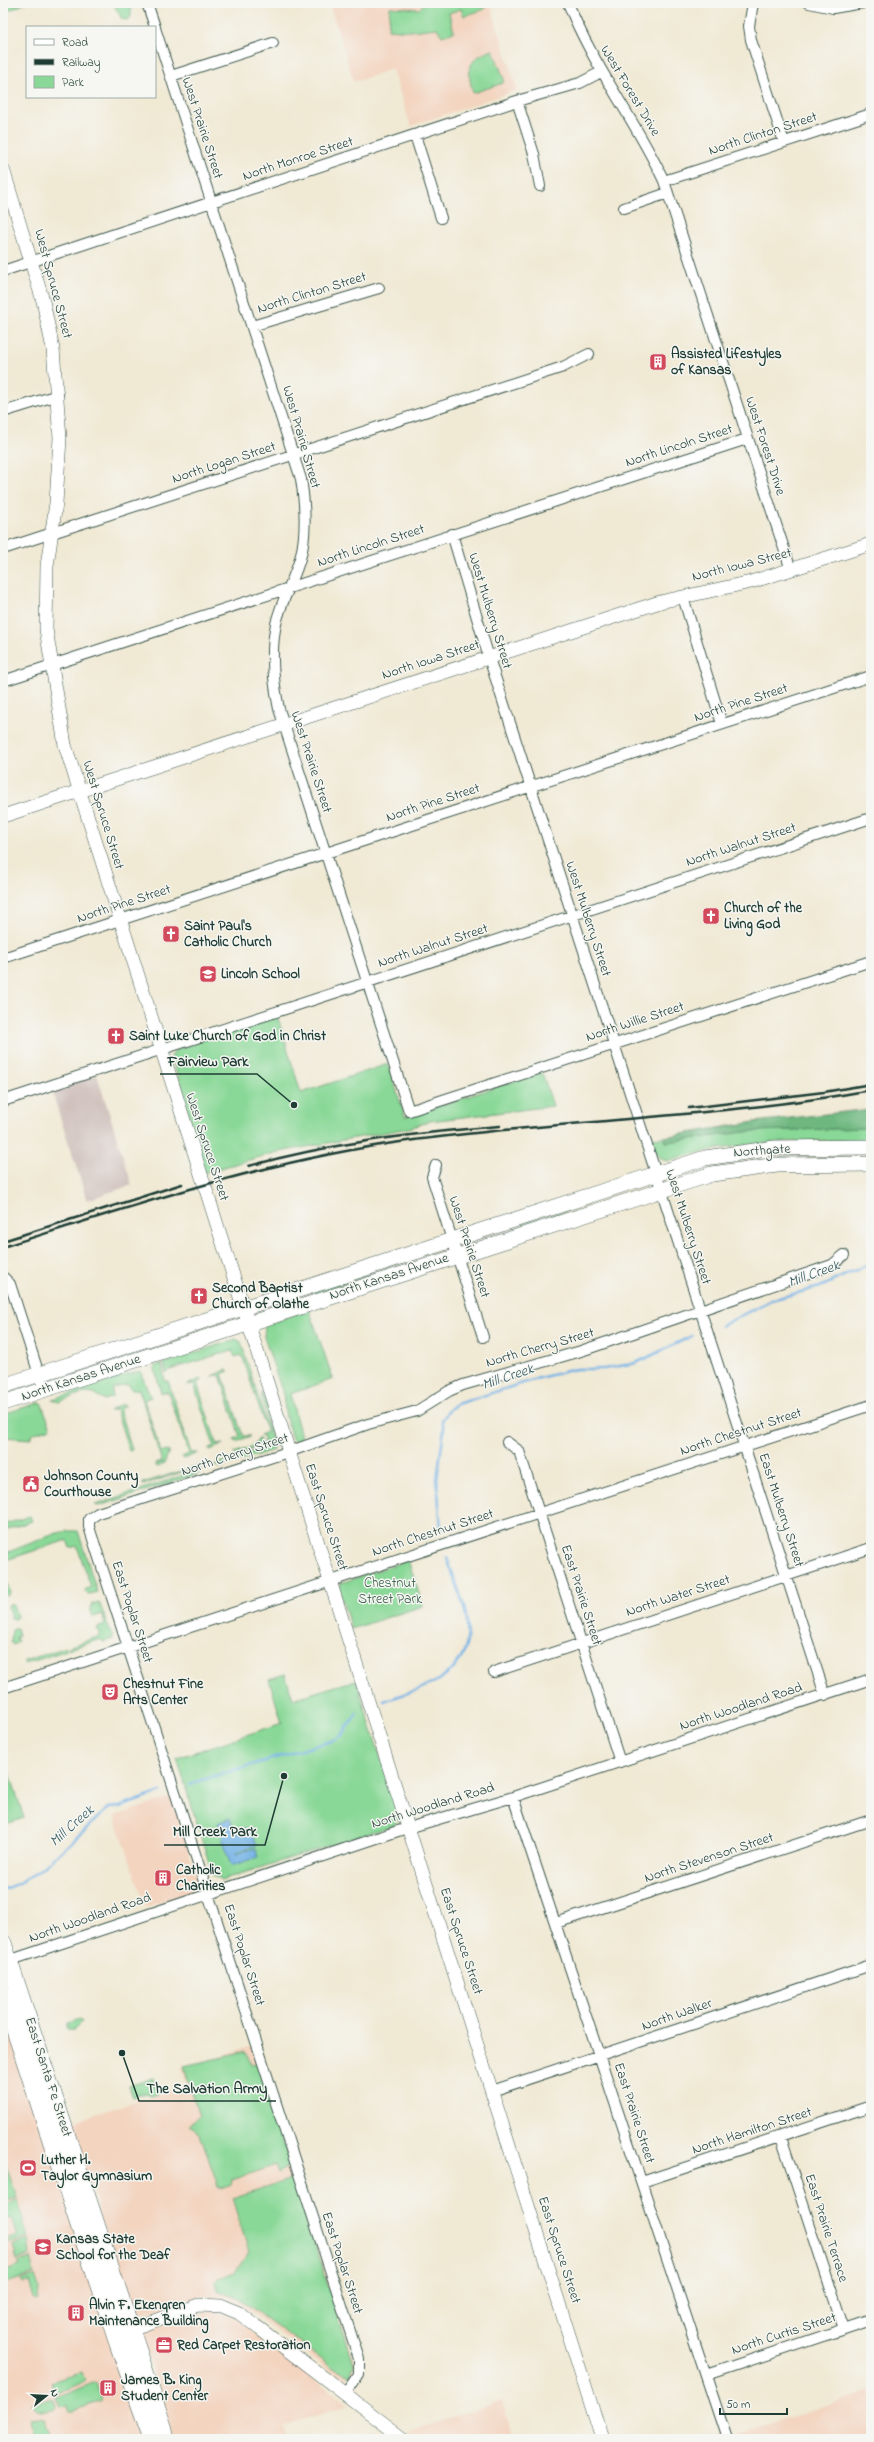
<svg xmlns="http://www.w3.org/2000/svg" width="874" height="2442" viewBox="0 0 874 2442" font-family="'Indie Flower',sans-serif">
<rect width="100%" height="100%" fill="#f6f6f2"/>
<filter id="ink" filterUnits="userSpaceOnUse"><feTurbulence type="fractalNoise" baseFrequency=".025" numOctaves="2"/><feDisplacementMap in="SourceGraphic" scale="8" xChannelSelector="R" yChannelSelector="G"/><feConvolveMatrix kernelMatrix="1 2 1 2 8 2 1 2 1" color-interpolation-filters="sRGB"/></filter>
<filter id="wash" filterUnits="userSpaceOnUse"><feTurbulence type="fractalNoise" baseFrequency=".012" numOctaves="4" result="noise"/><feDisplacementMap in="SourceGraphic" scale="16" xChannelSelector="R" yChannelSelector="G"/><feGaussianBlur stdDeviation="0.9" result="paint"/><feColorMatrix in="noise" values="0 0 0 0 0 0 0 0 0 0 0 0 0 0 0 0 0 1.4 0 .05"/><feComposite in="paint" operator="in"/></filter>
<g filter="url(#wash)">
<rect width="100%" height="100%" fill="#f0e9d4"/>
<!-- built -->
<path fill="#f3d4bf" d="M329 3H490L517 90 411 126 392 69 354 82Z
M172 1797 199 1885 197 1890 191 1893 146 1907 115 1816Z
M3 2008 146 2439H3Z
M253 2046 355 2363 354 2372 345 2378 336 2376 238 2302 229 2298 202 2296 146 2313H138L132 2309 69 2123 187 2084 182 2069Z
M209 2311 221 2312 235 2318 349 2405 283 2426 287 2439H172L143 2339 145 2333 151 2329Z
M871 2391V2439H734L733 2436Z
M502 2401 513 2439H420L409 2431Z"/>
<!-- industrial -->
<path fill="#cfc0bb" d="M97 1075 132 1185 87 1200 51 1089Z"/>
<!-- green -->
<path fill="#89d897" stroke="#548a66" d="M3 3H26L3 13Z
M113 3H131V17L127 20 122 19Z
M425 3H483L485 9 464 16 461 9 449 13 454 32 442 36 437 28 411 31 388 29 390 7 419 9Z
M493 50 504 79 503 83 473 93C466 69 468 58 493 50Z
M277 1015 301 1093 388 1064 405 1117 542 1072 553 1106 430 1121 409 1128 274 1153 203 1173 182 1088 171 1057 175 1050Z
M871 1128V1140C798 1141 738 1140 667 1161 656 1158 655 1149 652 1138L664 1137 666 1142 752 1131Z
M588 1203 524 1226 523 1223Z
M392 1267 313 1295 312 1291Z
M309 1309 333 1379 290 1394 302 1441 296 1442 292 1439 286 1418 283 1394 264 1337 265 1325Z
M175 1337 162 1344 112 1361 111 1357Z
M236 1339 241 1342 271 1438 272 1443 263 1446 264 1436 260 1435 267 1432 242 1355 235 1357 232 1350 170 1370 166 1373 164 1363Z
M162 1364 165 1381H168L191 1453H198L184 1459 182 1457 189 1454 168 1392 161 1393 154 1366Z
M226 1370 229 1371 222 1374 243 1436H250L236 1442 234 1439 240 1437 220 1375 212 1376Z
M140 1371 151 1397 144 1400 161 1452 169 1451 165 1462 159 1467 156 1466V1464L162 1462 139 1389 132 1390 128 1384 112 1389 113 1397 105 1400C86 1387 79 1395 59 1402L53 1399Z
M200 1379 203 1380 197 1383 217 1445 224 1444 210 1450 209 1448 214 1446 194 1384 187 1385Z
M260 1392H262L280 1440 274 1442Z
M41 1402 51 1428 32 1434 31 1439 3 1437V1414Z
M122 1404 125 1406 119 1409 132 1450 129 1451 116 1410 109 1411Z
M259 1438 261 1446 235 1455 234 1453 254 1446Z
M273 1445V1450L220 1467 214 1465Z
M197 1466H200L143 1485V1483Z
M202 1469 198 1474 99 1506 95 1505Z
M30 1516 32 1521 3 1531V1525Z
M69 1531H78L97 1592 89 1594 85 1592 86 1589 91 1587 77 1546 70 1548 67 1540 3 1561V1554L57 1533Z
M408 1560 423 1606 351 1629 339 1590 341 1583Z
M3 1580H6L10 1593 7 1596 3 1592Z
M99 1602 113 1639 103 1642 101 1639 69 1649 68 1647 100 1636 97 1628 105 1625 102 1614 93 1617 90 1608 92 1604Z
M9 1604H13L17 1617 15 1619 11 1618 8 1607Z
M17 1628 19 1636 16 1637 18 1642 13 1645 11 1643 12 1630Z
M66 1647 67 1650 25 1664 24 1661Z
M285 1674 293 1699 356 1680 399 1816 395 1825 221 1880 213 1876 177 1758 282 1723 269 1679Z
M3 1751 24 1818 3 1825Z
M80 2019 82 2022 74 2030H67V2023Z
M246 2052 251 2064 258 2063 289 2161 288 2167 279 2173 276 2165 232 2180 231 2185 221 2189 218 2187 200 2133 189 2126 199 2116 184 2066Z
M153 2078 158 2093 151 2095 146 2093 133 2097 129 2086Z
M3 2157 17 2198 7 2201 3 2188Z
M288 2180 294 2181 298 2192 354 2364 350 2376 335 2369 236 2296 219 2291 216 2282 218 2278 235 2272 249 2252 232 2198Z
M18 2201 28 2238 10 2243 8 2239 18 2236 12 2218 5 2220 3 2206Z
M28 2240 30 2255 17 2260 13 2245Z
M30 2258 34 2274 3 2284V2272L20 2266 18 2262Z
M35 2276 39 2288 38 2300 35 2301 29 2282 23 2283 21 2280Z
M82 2372 85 2381 55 2394 51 2382Z
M96 2382 102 2401 69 2412 67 2405 60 2407 56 2397Z
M53 2398 57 2409C48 2412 36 2413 31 2405Z
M39 2417 44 2418 52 2439 35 2436 29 2418Z"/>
<!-- forest -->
<path fill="#6eb880" stroke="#467a5a" d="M871 1109V1128L752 1131 666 1142 664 1137 754 1122Z"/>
<!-- water -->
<path fill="#73b2e6" stroke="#49788d" d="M230 1818 235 1834 241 1832 244 1828 247 1830 251 1828 257 1845 236 1852V1854L255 1848 258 1857 231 1866 218 1823Z"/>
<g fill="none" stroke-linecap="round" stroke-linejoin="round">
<!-- stream -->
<path stroke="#73b2e6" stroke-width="2.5" d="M721 1326 771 1300 820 1287 871 1263
M441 1530 437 1479 444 1429 442 1420 450 1409 457 1404 539 1378 576 1369H604L636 1363 692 1336
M384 1701C400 1695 418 1691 433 1683 490 1652 463 1605 447 1558
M189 1784 331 1741 341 1736 357 1713
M3 1889C35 1883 82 1830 109 1808L120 1807 161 1792"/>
</g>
</g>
<g filter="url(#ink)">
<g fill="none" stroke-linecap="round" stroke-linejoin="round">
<defs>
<path id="minor" d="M147 3 155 27
M568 3C593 66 635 119 664 181L791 570
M753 3 749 26 751 40 784 142
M809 3 833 8 863 3
M155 28 301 479C305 504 307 530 301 555 295 579 281 600 276 624 270 653 273 681 279 709L409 1111 871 961
M171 76 273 43
M517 101 534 154 540 186
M415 135 441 218
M664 181 871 114
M624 208 668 193
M3 271 517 101 580 83 601 72
M252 326 379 288
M3 412 58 395
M452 534 489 658 825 1695
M3 549 563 367 589 354
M683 597 722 724
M3 681 747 439
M3 958 871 676
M3 1101 871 818
M436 1165 432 1177 483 1337
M3 1277 10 1284 44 1390
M507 1442 519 1451 620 1762
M494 1672 871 1548
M3 1688 871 1405
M513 1797 727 2439
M556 1923 871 1820
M5 1962 398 1831 513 1797 871 1679
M492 2091 871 1965
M781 2137 844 2329
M642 2182 871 2106
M706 2375 871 2320
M345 2394 359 2374V2359L89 1527V1519L98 1513 288 1452 368 1424 417 1411 449 1391 463 1385 581 1351 832 1265 844 1255"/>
<path id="tertiary" d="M3 169 43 301 53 349 60 438 56 503 47 566 46 629 65 745 602 2439
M3 816 660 602 751 582 871 544
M123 2332 198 2305 222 2306 239 2313 404 2439"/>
<path id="secondary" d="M3 1386 705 1158 774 1148 871 1147
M3 1403 712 1174 777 1165 871 1164"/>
<path id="primary" d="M3 1943 164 2429 165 2439
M3 1994 118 2344 152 2439"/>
</defs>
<!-- minor casing -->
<use href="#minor" stroke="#3e574c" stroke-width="12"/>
<!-- tertiary casing -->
<use href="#tertiary" stroke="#3e574c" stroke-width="14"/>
<!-- secondary casing -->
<use href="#secondary" stroke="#3e574c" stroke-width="16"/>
<!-- primary casing -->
<use href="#primary" stroke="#3e574c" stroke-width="18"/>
<!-- minor -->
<use href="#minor" stroke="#fff" stroke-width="10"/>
<!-- tertiary -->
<use href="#tertiary" stroke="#fff" stroke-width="13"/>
<!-- secondary -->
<use href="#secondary" stroke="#fff" stroke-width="15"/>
<!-- primary -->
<use href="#primary" stroke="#fff" stroke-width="17"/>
<!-- rail -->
<path stroke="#1f3d34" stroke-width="2.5" d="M689 1108 824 1092 871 1084
M249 1166C331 1143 415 1133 500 1126
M3 1241 182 1184
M3 1247C136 1205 268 1160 407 1141 561 1120 717 1118 871 1090"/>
</g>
</g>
<!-- icons -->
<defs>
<symbol id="building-square" viewBox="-11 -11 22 22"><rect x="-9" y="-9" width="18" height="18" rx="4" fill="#d1495b" stroke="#f6f6f2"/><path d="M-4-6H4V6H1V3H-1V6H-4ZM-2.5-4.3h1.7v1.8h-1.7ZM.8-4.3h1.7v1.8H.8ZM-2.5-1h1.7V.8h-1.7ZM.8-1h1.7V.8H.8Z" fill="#fff"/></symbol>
<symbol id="church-square" viewBox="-11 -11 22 22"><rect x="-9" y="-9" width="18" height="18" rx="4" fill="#d1495b" stroke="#f6f6f2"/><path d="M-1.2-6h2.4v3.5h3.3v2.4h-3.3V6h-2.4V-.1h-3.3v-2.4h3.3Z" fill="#fff"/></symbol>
<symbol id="school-square" viewBox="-11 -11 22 22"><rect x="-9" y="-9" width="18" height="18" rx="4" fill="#d1495b" stroke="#f6f6f2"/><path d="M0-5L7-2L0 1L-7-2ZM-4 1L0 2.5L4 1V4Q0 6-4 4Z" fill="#fff"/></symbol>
<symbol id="civic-square" viewBox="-11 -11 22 22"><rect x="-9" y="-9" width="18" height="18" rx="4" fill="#d1495b" stroke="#f6f6f2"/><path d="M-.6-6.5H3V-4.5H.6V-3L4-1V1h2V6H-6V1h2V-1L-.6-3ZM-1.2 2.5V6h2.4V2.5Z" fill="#fff"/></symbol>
<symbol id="theatre-square" viewBox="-11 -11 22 22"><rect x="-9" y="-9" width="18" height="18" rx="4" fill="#d1495b" stroke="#f6f6f2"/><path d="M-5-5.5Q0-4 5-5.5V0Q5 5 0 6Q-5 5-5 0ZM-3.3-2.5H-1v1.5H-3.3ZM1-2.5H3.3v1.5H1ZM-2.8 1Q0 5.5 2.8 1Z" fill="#fff"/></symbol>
<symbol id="stadium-square" viewBox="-11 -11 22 22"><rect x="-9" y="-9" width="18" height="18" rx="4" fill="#d1495b" stroke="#f6f6f2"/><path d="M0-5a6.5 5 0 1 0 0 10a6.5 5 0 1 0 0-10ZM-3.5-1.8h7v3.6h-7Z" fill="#fff"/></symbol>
<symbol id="office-square" viewBox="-11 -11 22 22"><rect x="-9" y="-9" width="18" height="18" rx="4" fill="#d1495b" stroke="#f6f6f2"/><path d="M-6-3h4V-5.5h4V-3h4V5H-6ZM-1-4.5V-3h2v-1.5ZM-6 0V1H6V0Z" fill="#fff"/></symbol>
</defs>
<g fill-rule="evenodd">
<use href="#building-square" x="648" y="352" width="20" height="20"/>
<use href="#church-square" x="701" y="906" width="20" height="20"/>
<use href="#church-square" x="161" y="924" width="20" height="20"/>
<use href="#school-square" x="198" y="964" width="20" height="20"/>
<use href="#church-square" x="106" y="1026" width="20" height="20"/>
<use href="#church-square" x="189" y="1286" width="20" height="20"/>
<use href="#civic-square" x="21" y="1474" width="20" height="20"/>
<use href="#theatre-square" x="100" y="1682" width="20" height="20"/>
<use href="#building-square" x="153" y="1868" width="20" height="20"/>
<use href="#stadium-square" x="18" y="2158" width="20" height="20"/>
<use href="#school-square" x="33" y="2237" width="20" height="20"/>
<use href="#building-square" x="66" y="2303" width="20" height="20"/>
<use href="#office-square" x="154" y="2335" width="20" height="20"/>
<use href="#building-square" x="98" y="2378" width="20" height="20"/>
</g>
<g text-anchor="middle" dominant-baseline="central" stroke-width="3" stroke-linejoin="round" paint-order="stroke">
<!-- street labels -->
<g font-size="14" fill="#1f3d34" stroke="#f6f6f2">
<text transform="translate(630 91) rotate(59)">West Forest Drive</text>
<text transform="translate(202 128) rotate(72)">West Prairie Street</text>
<text transform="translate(763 134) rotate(-18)">North Clinton Street</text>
<text transform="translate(298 159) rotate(-18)">North Monroe Street</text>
<text transform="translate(53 284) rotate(75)">West Spruce Street</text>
<text transform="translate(312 293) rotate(-17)">North Clinton Street</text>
<text transform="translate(301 437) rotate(74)">West Prairie Street</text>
<text transform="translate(679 446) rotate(-18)">North Lincoln Street</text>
<text transform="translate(765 446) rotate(72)">West Forest Drive</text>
<text transform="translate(224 463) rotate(-18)">North Logan Street</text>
<text transform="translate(371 546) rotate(-18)">North Lincoln Street</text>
<text transform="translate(742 565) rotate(-14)">North Iowa Street</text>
<text transform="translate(490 611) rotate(73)">West Mulberry Street</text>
<text transform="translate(431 660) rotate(-18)">North Iowa Street</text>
<text transform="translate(741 703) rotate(-18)">North Pine Street</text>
<text transform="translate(311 762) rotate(72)">West Prairie Street</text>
<text transform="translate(433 803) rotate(-18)">North Pine Street</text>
<text transform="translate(103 815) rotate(73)">West Spruce Street</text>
<text transform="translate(741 845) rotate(-18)">North Walnut Street</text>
<text transform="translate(124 904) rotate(-18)">North Pine Street</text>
<text transform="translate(588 919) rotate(72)">West Mulberry Street</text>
<text transform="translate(433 946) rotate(-18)">North Walnut Street</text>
<text transform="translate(635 1022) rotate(-18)">North Willie Street</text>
<text transform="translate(207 1147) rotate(72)">West Spruce Street</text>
<text transform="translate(762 1151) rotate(-4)">Northgate</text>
<text transform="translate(688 1227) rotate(72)">West Mulberry Street</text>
<text transform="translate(469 1247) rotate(72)">West Prairie Street</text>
<text transform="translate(389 1277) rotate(-18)">North Kansas Avenue</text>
<text transform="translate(540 1348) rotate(-16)">North Cherry Street</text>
<text transform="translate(81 1378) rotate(-18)">North Kansas Avenue</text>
<text transform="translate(741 1432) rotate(-18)">North Chestnut Street</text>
<text transform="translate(235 1455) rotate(-18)">North Cherry Street</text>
<text transform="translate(781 1510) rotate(72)">East Mulberry Street</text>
<text transform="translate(326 1517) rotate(72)">East Spruce Street</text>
<text transform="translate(433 1533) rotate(-18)">North Chestnut Street</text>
<text transform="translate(581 1595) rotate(72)">East Prairie Street</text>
<text transform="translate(678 1596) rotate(-18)">North Water Street</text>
<text transform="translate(132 1612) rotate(72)">East Poplar Street</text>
<text transform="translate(741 1707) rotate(-18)">North Woodland Road</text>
<text transform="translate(433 1806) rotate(-17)">North Woodland Road</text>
<text transform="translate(709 1858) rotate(-18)">North Stevenson Street</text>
<text transform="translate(90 1918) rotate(-19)">North Woodland Road</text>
<text transform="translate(461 1941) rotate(72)">East Spruce Street</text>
<text transform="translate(244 1955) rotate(72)">East Poplar Street</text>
<text transform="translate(677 2015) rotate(-19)">North Walker</text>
<text transform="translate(48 2077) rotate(72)">East Santa Fe Street</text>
<text transform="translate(634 2113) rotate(72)">East Prairie Street</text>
<text transform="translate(752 2131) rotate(-18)">North Hamilton Street</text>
<text transform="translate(826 2228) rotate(72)">East Prairie Terrace</text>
<text transform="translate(559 2250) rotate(72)">East Spruce Street</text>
<text transform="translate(342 2263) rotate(72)">East Poplar Street</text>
<text transform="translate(784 2334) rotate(-18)">North Curtis Street</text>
</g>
<!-- poi labels -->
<g font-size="14" font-weight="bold" fill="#1f3d34" stroke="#f6f6f2" text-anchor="start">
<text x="671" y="354">Assisted Lifestyles<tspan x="671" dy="16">of Kansas</tspan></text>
<text x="724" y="908">Church of the<tspan x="724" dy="16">Living God</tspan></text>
<text x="184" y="926">Saint Paul's<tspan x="184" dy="16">Catholic Church</tspan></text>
<text x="221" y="974">Lincoln School</text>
<text x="129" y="1036">Saint Luke Church of God in Christ</text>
<text x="212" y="1288">Second Baptist<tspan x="212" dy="16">Church of Olathe</tspan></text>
<text x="44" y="1476">Johnson County<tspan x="44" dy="16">Courthouse</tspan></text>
<text x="123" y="1684">Chestnut Fine<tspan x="123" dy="16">Arts Center</tspan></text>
<text x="176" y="1870">Catholic<tspan x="176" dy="16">Charities</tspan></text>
<text x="41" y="2160">Luther H.<tspan x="41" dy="16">Taylor Gymnasium</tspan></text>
<text x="56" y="2239">Kansas State<tspan x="56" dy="16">School for the Deaf</tspan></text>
<text x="89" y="2305">Alvin F. Ekengren<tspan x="89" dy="16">Maintenance Building</tspan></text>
<text x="177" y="2345">Red Carpet Restoration</text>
<text x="121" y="2380">James B. King<tspan x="121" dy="16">Student Center</tspan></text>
</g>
<!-- park labels -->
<g font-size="14" fill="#345c48" stroke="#f6f6f2">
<text x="390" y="1583">Chestnut<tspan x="390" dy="16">Street Park</tspan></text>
</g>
<!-- water labels -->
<g font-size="15" font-style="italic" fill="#345a60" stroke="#f6f6f2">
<text transform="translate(814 1274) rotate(-20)">Mill Creek</text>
<text transform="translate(508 1377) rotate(-19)">Mill Creek</text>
<text transform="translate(72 1826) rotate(-42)">Mill Creek</text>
</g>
</g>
<!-- callouts -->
<path fill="none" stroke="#1f3d34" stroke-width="1.5" d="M294 1105L257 1074H160M284 1776L265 1845H164M122 2053L139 2101H276"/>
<g fill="#1f3d34" stroke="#f6f6f2" stroke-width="1.5">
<circle cx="294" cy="1105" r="4"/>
<circle cx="284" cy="1776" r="4"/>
<circle cx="122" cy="2053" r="4"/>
</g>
<g font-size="15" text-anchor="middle" font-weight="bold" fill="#1f3d34" stroke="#f6f6f2" stroke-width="3" stroke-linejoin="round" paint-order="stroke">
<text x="208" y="1066">Fairview Park</text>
<text x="215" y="1836">Mill Creek Park</text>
<text x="207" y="2093">The Salvation Army</text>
</g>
<!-- margin -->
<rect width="874" height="2442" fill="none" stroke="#f6f6f2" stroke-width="16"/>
<!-- legend -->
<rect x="26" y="26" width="130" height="72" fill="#f6f6f2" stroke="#a0aca6"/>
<rect x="34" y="39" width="20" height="6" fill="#ffffff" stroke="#a0aca6"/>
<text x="62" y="46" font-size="12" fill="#1f3d34">Road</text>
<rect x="34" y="59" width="20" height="6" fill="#1f3d34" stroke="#a0aca6"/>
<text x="62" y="66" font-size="12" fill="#1f3d34">Railway</text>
<rect x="34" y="76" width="20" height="12" fill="#89d897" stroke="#a0aca6"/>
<text x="62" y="86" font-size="12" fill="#1f3d34">Park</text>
<!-- north arrow -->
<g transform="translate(46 2396) rotate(72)" stroke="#f6f6f2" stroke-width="3" paint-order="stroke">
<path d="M0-3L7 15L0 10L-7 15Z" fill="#1f3d34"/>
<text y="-6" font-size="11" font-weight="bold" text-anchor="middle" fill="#1f3d34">N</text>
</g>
<!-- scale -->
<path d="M720 2408v6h67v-6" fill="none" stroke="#1f3d34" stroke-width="2"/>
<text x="726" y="2408" font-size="12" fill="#1f3d34" stroke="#f6f6f2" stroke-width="3" paint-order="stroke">50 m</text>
</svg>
